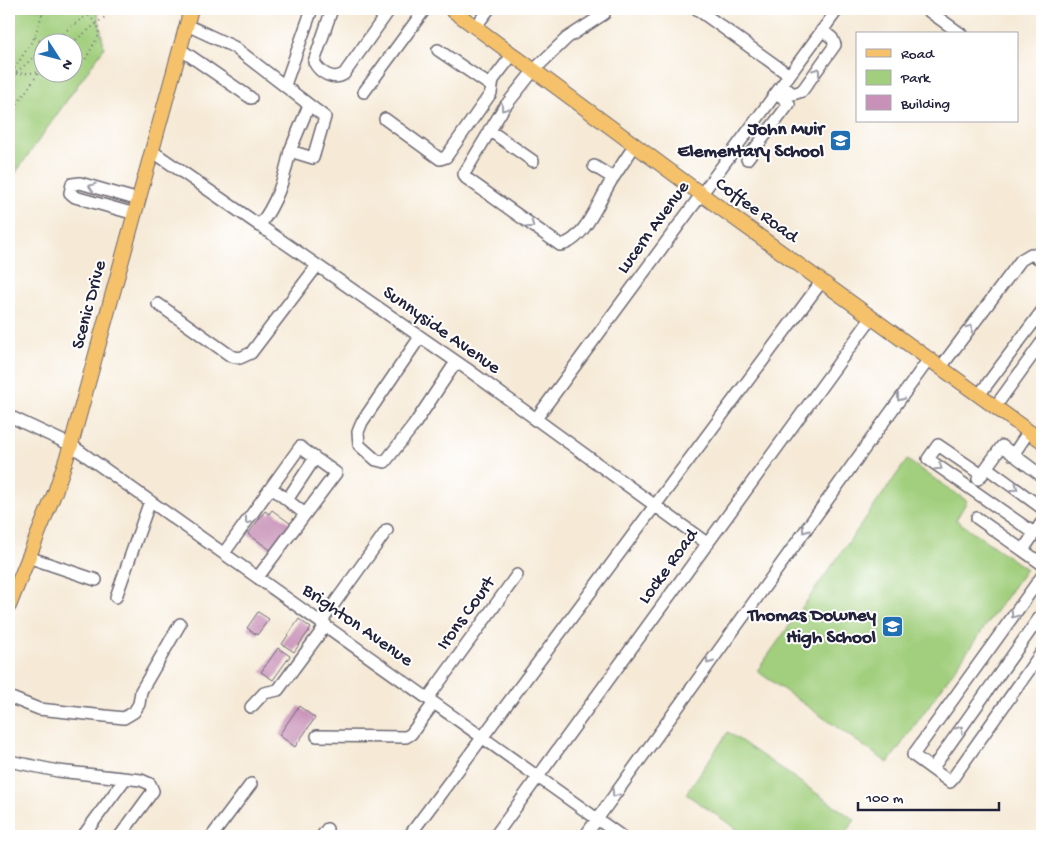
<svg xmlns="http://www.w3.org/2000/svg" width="1051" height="845" viewBox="0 0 1051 845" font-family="'Gochi Hand',sans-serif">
<rect width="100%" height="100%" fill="#fff"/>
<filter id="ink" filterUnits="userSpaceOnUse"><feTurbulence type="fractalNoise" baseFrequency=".02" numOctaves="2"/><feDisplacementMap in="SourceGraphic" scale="10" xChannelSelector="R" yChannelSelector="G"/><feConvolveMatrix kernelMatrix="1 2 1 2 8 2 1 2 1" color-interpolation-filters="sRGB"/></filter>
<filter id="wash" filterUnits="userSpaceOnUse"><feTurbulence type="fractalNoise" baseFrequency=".0096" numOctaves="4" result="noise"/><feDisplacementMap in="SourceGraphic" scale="20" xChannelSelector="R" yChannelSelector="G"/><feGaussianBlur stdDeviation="1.12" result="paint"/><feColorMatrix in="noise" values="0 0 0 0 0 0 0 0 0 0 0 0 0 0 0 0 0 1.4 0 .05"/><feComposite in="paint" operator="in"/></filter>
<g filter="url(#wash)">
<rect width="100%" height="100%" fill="#f6ead7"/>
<!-- green -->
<path fill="#a1cf7d" stroke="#62785c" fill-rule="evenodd" d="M9 9H97L104 48 9 182ZM42 42H72V72H42Z
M907 460 967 501 956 520 1026 569 888 763 757 671Z
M728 732 855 820 843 836H747L686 794Z"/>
<g id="blocks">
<!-- building -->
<path fill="#c892b8" d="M272 510 291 524 272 551 248 534 265 511 269 514Z
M258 612 269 619 257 635 247 628Z
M299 619 311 628 294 652 282 644Z
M278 648 290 656 273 680 261 672Z
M299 706 315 718 295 747 279 735Z"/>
</g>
</g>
<g filter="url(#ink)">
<use href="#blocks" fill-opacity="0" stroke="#6c6872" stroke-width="1"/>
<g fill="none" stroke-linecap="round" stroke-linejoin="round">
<defs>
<path id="minor" d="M332 9 314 62C320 73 333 81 344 74L390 9
M697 9 789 75
M926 9 961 34
M604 14 567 38 534 70 503 109 464 174 466 178 560 245C585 242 600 197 613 178
M187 25 234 47 325 117 313 158 290 151 309 105
M476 26 489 9
M180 49 251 98
M438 50 491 86
M285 85 312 9
M782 85 793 94 802 91 835 45 832 38 822 30
M364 92 425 9
M385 119 440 159 446 157 491 93 493 80 513 54
M489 130 533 161
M152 151 467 369 708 544
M747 159 789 104 777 92
M594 166 613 178 635 145
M135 214 75 197 70 193 72 184 80 183 139 200
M259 226C277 203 284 179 290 151
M158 304 231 356 240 358 251 353 317 266
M420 337 362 422 358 432 359 445 376 460 385 462 414 425 456 362
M941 367 1021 260 1031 254 1042 260
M979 395 1042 311
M995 407 1042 342
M9 416 71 445 621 836
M535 420 838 9
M1013 455 1029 431
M987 468 1042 508
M982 475 938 445 928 459 1034 533
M978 479 1002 446 1042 476
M272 488 305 514
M977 518 1042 564
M1023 550 1042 522
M224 553 300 447 315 458
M28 557 96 580
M1042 576 913 755 950 782 1042 652
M258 577 336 473 315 458 287 500
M116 597 150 501
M321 622 387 530
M9 697 39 709 124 718 134 712 139 704 141 691 180 624
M428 698 517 575
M251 707 264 693 278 690 326 625
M317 736 406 737 411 734 434 703
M9 761 58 771 141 780 150 784 153 791 120 836
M932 769 1042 614
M83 836 125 779
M212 836 251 784
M322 836 327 829
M409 836 822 281
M495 836 872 317
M585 836 929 359"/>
<path id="major" d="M451 9 701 194 1042 441
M9 606 55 492 71 445 191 9"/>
</defs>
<!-- minor casing -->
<use href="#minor" stroke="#6c6872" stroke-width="14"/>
<!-- major casing -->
<use href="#major" stroke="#6c6872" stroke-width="16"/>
<!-- path -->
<path stroke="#6c6872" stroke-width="2" stroke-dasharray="1 4" stroke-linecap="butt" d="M35 37 42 43
M56 39 76 40
M51 42 95 9
M72 43 115 9
M72 65 85 60 99 35 98 25 87 14 86 9
M16 74 42 72
M9 77 34 38 44 9
M9 79 42 50
M9 116 42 68
M682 197 680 200 682 202"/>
<!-- minor -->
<use href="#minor" stroke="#fff" stroke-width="11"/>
<!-- major -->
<use href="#major" stroke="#f5c16b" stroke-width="14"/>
</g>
<!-- one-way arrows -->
<defs><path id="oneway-chevron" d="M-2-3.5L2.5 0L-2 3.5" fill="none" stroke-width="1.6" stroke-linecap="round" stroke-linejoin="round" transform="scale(1.25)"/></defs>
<g stroke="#9c9ca7">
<use href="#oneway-chevron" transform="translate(817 71) rotate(-54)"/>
<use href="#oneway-chevron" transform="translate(504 108) rotate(127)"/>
<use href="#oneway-chevron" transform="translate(92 187) rotate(-162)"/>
<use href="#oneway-chevron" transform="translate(531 225) rotate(35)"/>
<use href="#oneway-chevron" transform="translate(970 328) rotate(-53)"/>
<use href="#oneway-chevron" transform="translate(900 398) rotate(126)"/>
<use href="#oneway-chevron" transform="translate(939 467) rotate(34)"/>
<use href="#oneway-chevron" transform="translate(1015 488) rotate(36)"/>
<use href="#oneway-chevron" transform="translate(248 521) rotate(126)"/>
<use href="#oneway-chevron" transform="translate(805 530) rotate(126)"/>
<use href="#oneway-chevron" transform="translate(1014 615) rotate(126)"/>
<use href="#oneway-chevron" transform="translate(709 661) rotate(125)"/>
<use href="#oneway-chevron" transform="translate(960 729) rotate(-55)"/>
<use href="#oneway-chevron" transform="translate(615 794) rotate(125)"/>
</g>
</g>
<!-- icons -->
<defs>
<symbol id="school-square" viewBox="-11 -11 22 22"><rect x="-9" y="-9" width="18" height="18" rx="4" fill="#1f6fb2" stroke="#fff"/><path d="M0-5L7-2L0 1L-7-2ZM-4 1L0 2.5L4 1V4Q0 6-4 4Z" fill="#fff"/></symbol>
</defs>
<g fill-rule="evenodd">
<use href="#school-square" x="828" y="128" width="25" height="25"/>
<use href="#school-square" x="880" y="614" width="25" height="25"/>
</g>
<g text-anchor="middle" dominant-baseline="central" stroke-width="4" stroke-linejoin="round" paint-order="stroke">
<!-- poi labels -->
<g font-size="19" font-weight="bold" fill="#22223b" stroke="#fff" text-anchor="end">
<text x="824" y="130">John Muir<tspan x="824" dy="22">Elementary School</tspan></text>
<text x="876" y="616">Thomas Downey<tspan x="876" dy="22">High School</tspan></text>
</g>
<!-- street labels -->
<g font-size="19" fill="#22223b" stroke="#fff">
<text transform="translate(756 211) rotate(36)">Coffee Road</text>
<text transform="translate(654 228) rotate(-54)">Lucern Avenue</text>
<text transform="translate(90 305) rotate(-75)">Scenic Drive</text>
<text transform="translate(441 331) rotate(35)">Sunnyside Avenue</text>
<text transform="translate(669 567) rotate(-54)">Locke Road</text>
<text transform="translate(467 614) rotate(-54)">Irons Court</text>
<text transform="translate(357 626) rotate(35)">Brighton Avenue</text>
</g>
</g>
<!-- margin -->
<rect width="1051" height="845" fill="none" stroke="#fff" stroke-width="30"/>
<!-- legend -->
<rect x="856" y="32" width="162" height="90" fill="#ffffff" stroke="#a7a7b1"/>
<rect x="866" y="49" width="25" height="8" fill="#f5c16b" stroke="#a7a7b1"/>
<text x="901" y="58" font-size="15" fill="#22223b">Road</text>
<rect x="866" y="70" width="25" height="15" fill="#a1cf7d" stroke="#a7a7b1"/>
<text x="901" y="82" font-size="15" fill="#22223b">Park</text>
<rect x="866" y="95" width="25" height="15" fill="#c892b8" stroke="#a7a7b1"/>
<text x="901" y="108" font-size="15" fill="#22223b">Building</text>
<!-- north arrow -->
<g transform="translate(58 58) rotate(126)"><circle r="24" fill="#ffffff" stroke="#a7a7b1"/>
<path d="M0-4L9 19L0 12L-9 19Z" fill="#1f6fb2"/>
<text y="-8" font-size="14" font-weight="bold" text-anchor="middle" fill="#22223b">N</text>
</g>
<!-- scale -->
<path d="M858 802v8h141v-8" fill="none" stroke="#22223b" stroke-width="2.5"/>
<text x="866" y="802" font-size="15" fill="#22223b" stroke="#ffffff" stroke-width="4" paint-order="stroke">100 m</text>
</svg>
